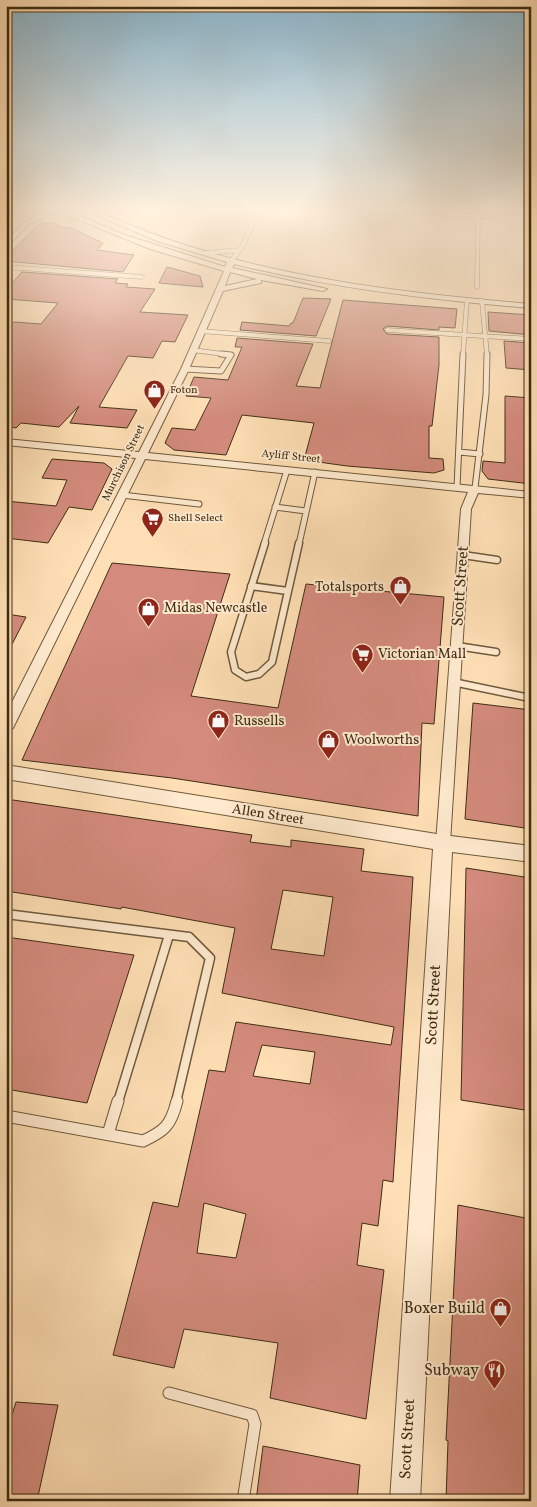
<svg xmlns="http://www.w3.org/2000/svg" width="537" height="1507" viewBox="0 0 537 1507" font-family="Vollkorn,serif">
<rect width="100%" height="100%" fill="#ffdfb5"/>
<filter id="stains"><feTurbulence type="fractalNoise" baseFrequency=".004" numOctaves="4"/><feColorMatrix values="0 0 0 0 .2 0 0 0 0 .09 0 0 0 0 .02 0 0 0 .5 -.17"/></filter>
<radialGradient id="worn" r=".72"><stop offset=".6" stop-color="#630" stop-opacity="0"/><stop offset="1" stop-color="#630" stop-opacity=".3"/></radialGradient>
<!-- building -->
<path fill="#d48b7d" stroke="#3f2d13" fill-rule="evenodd" d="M40 223H57L56 225 60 226 59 227 71 228 103 243 97 250 134 255 123 272 6 261V257Z
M167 267 200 276 203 287 159 283Z
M22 272 118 279 115 283 128 284 126 287 155 289 140 312 188 315 175 342 162 341 153 358 128 356 99 407 137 410 127 428 70 423 79 406 59 427 21 423 16 428 6 426V330L14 322 41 324 58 303 6 299V290Z
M303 298 331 299 316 336 240 330 242 322 289 326 291 323H293Z
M343 300 457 309 455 328 439 327V330L387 326 383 329 387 334 439 337V365L432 426H429V458L443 459 444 470 434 473 347 466 304 460 314 423 242 415 226 455 174 450 165 443 172 428 195 430 211 398 186 396 194 377 228 380 242 347H235L237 338 313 344 296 386 320 388Z
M488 312 531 315V335L489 331Z
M504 341 531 343V370L506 368Z
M505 396 531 398V484L488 479 482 471 483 461 505 463Z
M52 459 104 463 112 469 92 510 69 507 48 543 6 538V501L56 506 67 480 42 478Z
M112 563 230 574 191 696 278 708 306 584 444 597 434 724 422 723 418 816 172 778 22 760Z
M6 614 26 617 6 656Z
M473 703 531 710V829L465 819Z
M6 799 252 835 250 842 291 847V840L364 849 361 871 413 877 393 1182 383 1180 378 1226 362 1223 357 1265 384 1270 366 1419 270 1398 278 1343 184 1329 174 1368 113 1355 153 1202 178 1207 209 1070 225 1072 236 1022 391 1045 394 1027 222 993 235 928 122 907 121 909 6 891ZM283 890 333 897 324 956 271 949ZM262 1045 315 1052 310 1084 253 1076ZM204 1203 246 1214 236 1258 197 1253Z
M466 868 531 878V1111L461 1100Z
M6 937 134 955 87 1103 6 1089Z
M458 1205 531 1219V1501H446L448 1441 446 1440Z
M16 1402 58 1405 37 1501H6V1434Z
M263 1446 360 1465 357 1501H256Z"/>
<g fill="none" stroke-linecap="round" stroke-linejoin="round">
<defs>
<path id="service-far4" d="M329 208 531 218
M206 253 240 250
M232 260 243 245 260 208
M6 267 142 277
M477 287 478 215
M482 301 487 355
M387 330 531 339
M200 331 329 341
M192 350 231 355
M463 355 467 300"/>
<path id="service-far3" d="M185 369 221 371 231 355 221 354
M459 452 480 454
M457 487 463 354
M475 488 486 395 487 354
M122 495 199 504
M275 507 306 511
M264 544 287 470
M299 544 315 472"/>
<path id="service-far2" d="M265 543 231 652 235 670 246 677 259 674 272 662 299 543
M463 555 497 560
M251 586 288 591
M457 646 496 652
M453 682 525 697"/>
<path id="service-far1" d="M6 914 189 937 210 958 176 1102
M118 1102 169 935"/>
<path id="service" d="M6 1116 143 1141C165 1131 171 1125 177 1101
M108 1134 118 1101
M169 1393 252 1415 255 1424 243 1501"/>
<path id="minor" d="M52 208H62L122 234 225 267 227 262 157 241 80 208H89C121 221 154 236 188 246 298 281 415 294 531 304V308C431 300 332 288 234 264L232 268 327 289 323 291 261 280V283L223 291 189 369 148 453 531 492V498L478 493 471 509 450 843 448 847 443 849 438 847 436 843 461 509 468 492 145 459 13 728 6 733V714L136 458 6 445V439L139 452 181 369 224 271 150 249 57 211 29 224 6 248V241L25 222ZM230 272 257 279 225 286Z"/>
<path id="tertiary" d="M6 765 443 835 531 846V862L452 852 420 1501H390L433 849 6 779Z"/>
</defs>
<!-- service-far4 casing -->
<use href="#service-far4" stroke="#6f5a3c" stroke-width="5"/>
<!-- service-far3 casing -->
<use href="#service-far3" stroke="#6f5a3c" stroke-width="7"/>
<!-- service-far2 casing -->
<use href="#service-far2" stroke="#6f5a3c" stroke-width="9"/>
<!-- service-far1 casing -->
<use href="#service-far1" stroke="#6f5a3c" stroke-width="11"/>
<!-- service casing -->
<use href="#service" stroke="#6f5a3c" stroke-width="13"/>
<!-- minor casing -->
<use href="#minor" stroke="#6f5a3c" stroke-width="2"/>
<!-- tertiary casing -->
<use href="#tertiary" stroke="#6f5a3c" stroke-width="2"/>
<!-- service-far4 -->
<use href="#service-far4" stroke="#ffeacf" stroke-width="4"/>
<!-- service-far3 -->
<use href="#service-far3" stroke="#ffeacf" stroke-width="5"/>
<!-- service-far2 -->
<use href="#service-far2" stroke="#ffeacf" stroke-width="6"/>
<!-- service-far1 -->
<use href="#service-far1" stroke="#ffeacf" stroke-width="8"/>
<!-- service -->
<use href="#service" stroke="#ffeacf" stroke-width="11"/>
<!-- minor -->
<use href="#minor" fill="#ffeacf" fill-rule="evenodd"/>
<!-- tertiary -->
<use href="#tertiary" fill="#ffeacf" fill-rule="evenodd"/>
</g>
<!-- sky -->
<linearGradient id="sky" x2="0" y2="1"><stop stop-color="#8bb8d0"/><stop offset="0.5" stop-color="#fff1de"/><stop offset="1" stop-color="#fff1de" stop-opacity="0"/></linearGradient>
<rect width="537" height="419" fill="url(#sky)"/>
<!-- icons -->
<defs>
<symbol id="shop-pin" viewBox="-11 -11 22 30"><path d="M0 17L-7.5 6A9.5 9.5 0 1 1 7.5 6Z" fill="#8f2418" stroke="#ffeacf"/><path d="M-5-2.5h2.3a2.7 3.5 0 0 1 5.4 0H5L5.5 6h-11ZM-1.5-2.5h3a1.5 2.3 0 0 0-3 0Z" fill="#fff"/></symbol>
<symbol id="supermarket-pin" viewBox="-11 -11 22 30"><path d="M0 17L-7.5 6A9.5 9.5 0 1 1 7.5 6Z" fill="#8f2418" stroke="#ffeacf"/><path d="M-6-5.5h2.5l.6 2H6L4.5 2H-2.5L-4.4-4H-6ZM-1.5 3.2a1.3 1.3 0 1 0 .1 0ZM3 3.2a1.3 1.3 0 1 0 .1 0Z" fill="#fff"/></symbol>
<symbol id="restaurant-pin" viewBox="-11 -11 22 30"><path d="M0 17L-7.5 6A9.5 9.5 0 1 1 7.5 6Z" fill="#8f2418" stroke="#ffeacf"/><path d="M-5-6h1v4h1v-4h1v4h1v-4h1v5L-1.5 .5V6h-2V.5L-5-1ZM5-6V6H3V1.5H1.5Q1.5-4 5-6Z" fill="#fff"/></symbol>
</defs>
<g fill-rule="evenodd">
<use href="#shop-pin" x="142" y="378" width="25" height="34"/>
<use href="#supermarket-pin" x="140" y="506" width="25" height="34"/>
<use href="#shop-pin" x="388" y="574" width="25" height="34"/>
<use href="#shop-pin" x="136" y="596" width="25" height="34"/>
<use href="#supermarket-pin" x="350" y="642" width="25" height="34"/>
<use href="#shop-pin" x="206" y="708" width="25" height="34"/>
<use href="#shop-pin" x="316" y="728" width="25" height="34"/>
<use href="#shop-pin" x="488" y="1296" width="25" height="34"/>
<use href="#restaurant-pin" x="482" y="1358" width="25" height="34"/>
</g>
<g text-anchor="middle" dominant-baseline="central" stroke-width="4" stroke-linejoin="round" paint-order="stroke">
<!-- far-poi labels -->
<g font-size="11" fill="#3f2d13" stroke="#ffeacf" text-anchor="start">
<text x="170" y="390">Foton</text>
<text x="168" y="518">Shell Select</text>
</g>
<!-- far-street labels -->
<g font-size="11" fill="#3f2d13" stroke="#ffeacf">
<text transform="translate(291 457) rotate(6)">Ayliff Street</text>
<text transform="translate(124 463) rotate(-64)">Murchison Street</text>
</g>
<!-- poi labels -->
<g font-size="14" fill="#3f2d13" stroke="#ffeacf" text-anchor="start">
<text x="384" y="587" text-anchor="end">Totalsports</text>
<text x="164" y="608">Midas Newcastle</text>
<text x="378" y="654">Victorian Mall</text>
<text x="234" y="721">Russells</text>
<text x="344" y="740">Woolworths</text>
</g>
<!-- street labels -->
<g font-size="14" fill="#3f2d13" stroke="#ffeacf">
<text transform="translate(268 815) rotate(9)">Allen Street</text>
</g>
<!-- near-street labels -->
<g font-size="16" fill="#3f2d13" stroke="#ffeacf">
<text transform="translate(461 586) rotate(-86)">Scott Street</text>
<text transform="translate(434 1005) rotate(-87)">Scott Street</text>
<text transform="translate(408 1439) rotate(-87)">Scott Street</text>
</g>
<!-- near-poi labels -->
<g font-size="16" fill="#3f2d13" stroke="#ffeacf" text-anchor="end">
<text x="485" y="1309">Boxer Build</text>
<text x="479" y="1371">Subway</text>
</g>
</g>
<!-- margin -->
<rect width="537" height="1507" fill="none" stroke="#ffdfb5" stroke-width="25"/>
<rect x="8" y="8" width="522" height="1492" fill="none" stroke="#3f2d13" stroke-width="2.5"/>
<rect x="12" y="12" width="512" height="1482" fill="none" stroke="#3f2d13"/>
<rect width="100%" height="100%" filter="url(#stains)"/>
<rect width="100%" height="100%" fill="url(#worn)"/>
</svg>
